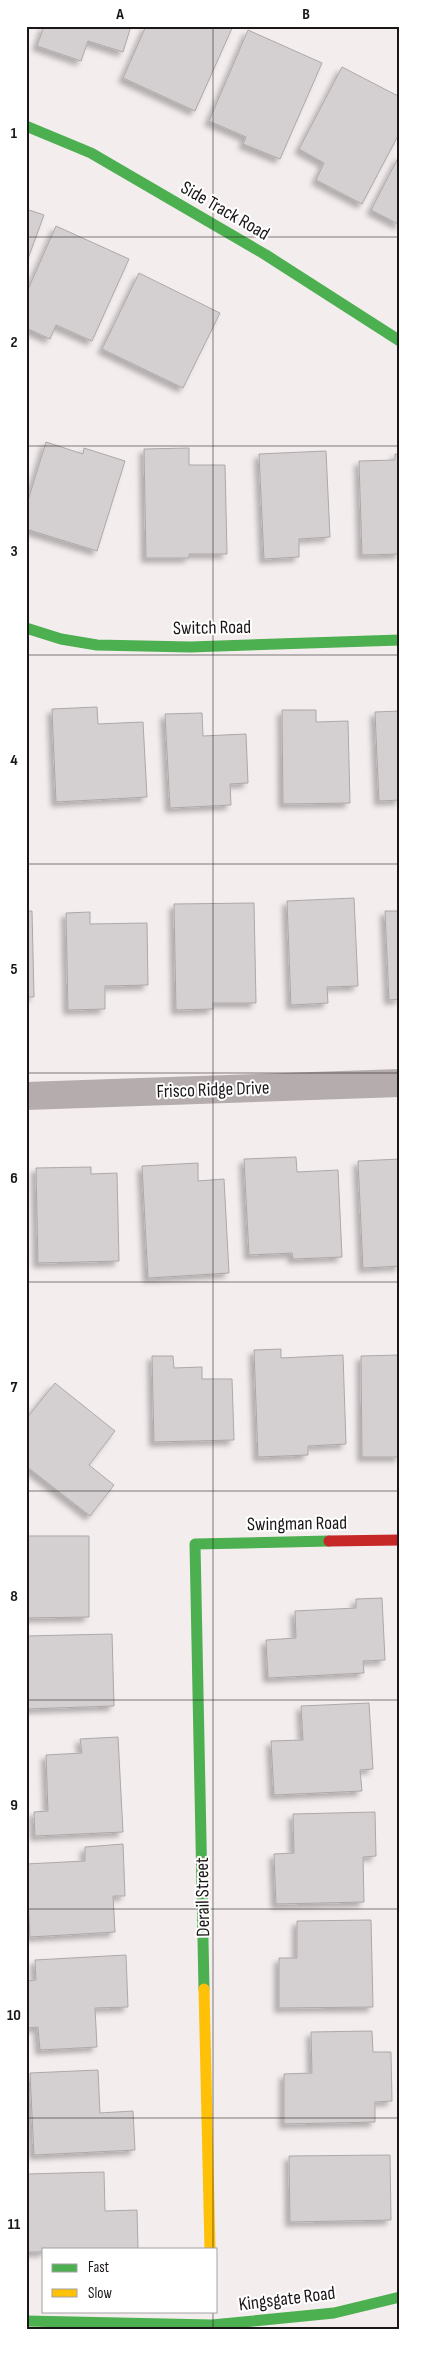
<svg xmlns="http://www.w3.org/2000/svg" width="426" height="2355" viewBox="0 0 426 2355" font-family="'Sofia Sans Condensed',sans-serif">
<defs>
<filter id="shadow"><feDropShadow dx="-4.5" dy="4.5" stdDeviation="2.5" flood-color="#0004"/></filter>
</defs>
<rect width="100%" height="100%" fill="#f4edee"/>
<!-- building -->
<path fill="#d4cfd0" stroke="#ada8a9" filter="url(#shadow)" d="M44 26H131L123 52 88 41 81 61 37 46Z
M146 26H233L195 111 123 78Z
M248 30 322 63 280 159 243 144 246 137 209 121Z
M342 67 400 97V132L362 204 316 180 324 163 299 149Z
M400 154V225L371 210Z
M26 209 44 215 26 264Z
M56 226 129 259 92 341 56 325 50 339 26 328V294Z
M139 273 220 313 183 388 102 349Z
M46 442 83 454 84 448 125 461 97 551 26 529V507Z
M189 448V465H225L227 554H189V558H146L144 449Z
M326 451 330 537 299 539V557L264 559 259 454Z
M395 454H400V554L362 555 359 461 395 460Z
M97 707 98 724 143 722 147 797 56 802 52 709Z
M282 710H316V722L348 721 350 803 283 804Z
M400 711V800L379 801 375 712Z
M202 713 203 736 246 734 248 783 230 784 231 805 170 808 165 714Z
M354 898 358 986 327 987 328 1003 291 1005 287 901Z
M254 903 256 1003H213V1009L176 1010 174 904Z
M26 911H32L34 997H26Z
M385 911H400V999L389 1000Z
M90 912V924L147 923 148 985 105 986V1009L68 1010 66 913Z
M296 1157 297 1172 338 1170 342 1257 293 1259 292 1253 249 1255 244 1159Z
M400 1159V1266L363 1268 358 1161Z
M198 1163V1181L224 1179 229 1273 148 1278 142 1166Z
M91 1167V1174L117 1173 119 1261 38 1263 36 1168Z
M281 1349V1358L343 1355 346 1444 308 1446V1455L258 1457 254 1350Z
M400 1355V1457H362L361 1356Z
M152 1356H173L174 1368 202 1367V1379H232L234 1440 154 1442Z
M55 1383 115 1431 89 1465 114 1485 90 1516 26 1466V1419Z
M26 1536H89V1617L26 1618Z
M382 1598 385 1660 363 1661 364 1673 268 1678 266 1640 296 1638 295 1611 356 1608V1599Z
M112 1634 114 1706 26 1709V1636Z
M369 1703 373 1769 360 1770 362 1791 274 1795 271 1741 303 1740 301 1706Z
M118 1737 123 1832 35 1836 34 1812 48 1811 46 1755 82 1753 80 1739Z
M375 1812 376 1856 363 1857 364 1902 276 1904 274 1854 294 1853 293 1814Z
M123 1844 125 1896H113L115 1932 30 1937 26 1864 85 1861V1847Z
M371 1920 373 2007 279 2008V1958H297V1921Z
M126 1955 128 2007 95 2008 97 2047 40 2050 38 2027 26 2028V1981L36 1980 35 1960Z
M372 2031 373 2052H391L392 2101 375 2102V2122L284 2124V2074L312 2073 311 2032Z
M98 2070 100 2113 133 2111 135 2150 34 2155 30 2073Z
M390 2155 391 2220 290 2222 289 2156Z
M104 2172 105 2211 137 2210 138 2249H44V2252H26V2174Z"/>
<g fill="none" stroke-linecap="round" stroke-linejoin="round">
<!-- street -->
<path stroke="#b5acad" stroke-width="28" d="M26 1096 400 1083"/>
<!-- fast -->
<path stroke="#4caf50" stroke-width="11" d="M26 126 91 153 266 255 400 341
M26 628 61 639 97 645 190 647 400 640
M204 1989 195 1544 329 1541
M26 2321 212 2325 334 2313 400 2297"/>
<!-- slow -->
<path stroke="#ffc107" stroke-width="11" d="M204 1989 210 2249"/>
<!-- jam -->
<path stroke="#c62828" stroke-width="11" d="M329 1541 400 1540"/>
</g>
<!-- grid -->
<path fill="none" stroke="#1b1717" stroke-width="1" stroke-opacity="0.55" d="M213 26V2249M26 237H400M26 446H400M26 655H400M26 864H400M26 1073H400M26 1282H400M26 1491H400M26 1700H400M26 1909H400M26 2118H400M213 2311V2329"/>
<g text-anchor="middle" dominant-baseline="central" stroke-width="4" stroke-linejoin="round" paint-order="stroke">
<!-- street labels -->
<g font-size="19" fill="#1b1717" stroke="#fff">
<text transform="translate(225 211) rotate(30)">Side Track Road</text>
<text transform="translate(212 628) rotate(-1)">Switch Road</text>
<text transform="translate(213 1090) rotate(-2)">Frisco Ridge Drive</text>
<text transform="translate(297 1524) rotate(-1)">Swingman Road</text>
<text transform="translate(203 1897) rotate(-91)">Derail Street</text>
<text transform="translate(287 2299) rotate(-7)">Kingsgate Road</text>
</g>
</g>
<!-- border -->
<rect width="426" height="2355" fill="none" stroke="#ffffff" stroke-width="55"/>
<!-- legend -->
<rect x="42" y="2248" width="175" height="65" fill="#ffffff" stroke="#a4a2a2"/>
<rect x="52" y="2264" width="25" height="8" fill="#4caf50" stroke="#a4a2a2"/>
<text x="88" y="2272" font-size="15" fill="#1b1717">Fast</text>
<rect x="52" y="2289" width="25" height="8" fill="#ffc107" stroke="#a4a2a2"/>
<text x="88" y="2298" font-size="15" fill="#1b1717">Slow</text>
<rect x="28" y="28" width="370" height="2300" fill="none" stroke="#1b1717" stroke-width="2"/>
<g font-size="16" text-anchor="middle" font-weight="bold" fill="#1b1717">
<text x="120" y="19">A</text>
<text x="306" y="19">B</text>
<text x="14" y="138">1</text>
<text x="14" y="347">2</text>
<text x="14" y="556">3</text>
<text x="14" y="765">4</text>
<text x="14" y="974">5</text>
<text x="14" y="1183">6</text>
<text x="14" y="1392">7</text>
<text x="14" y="1601">8</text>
<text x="14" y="1810">9</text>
<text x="14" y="2020">10</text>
<text x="14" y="2229">11</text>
</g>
</svg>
